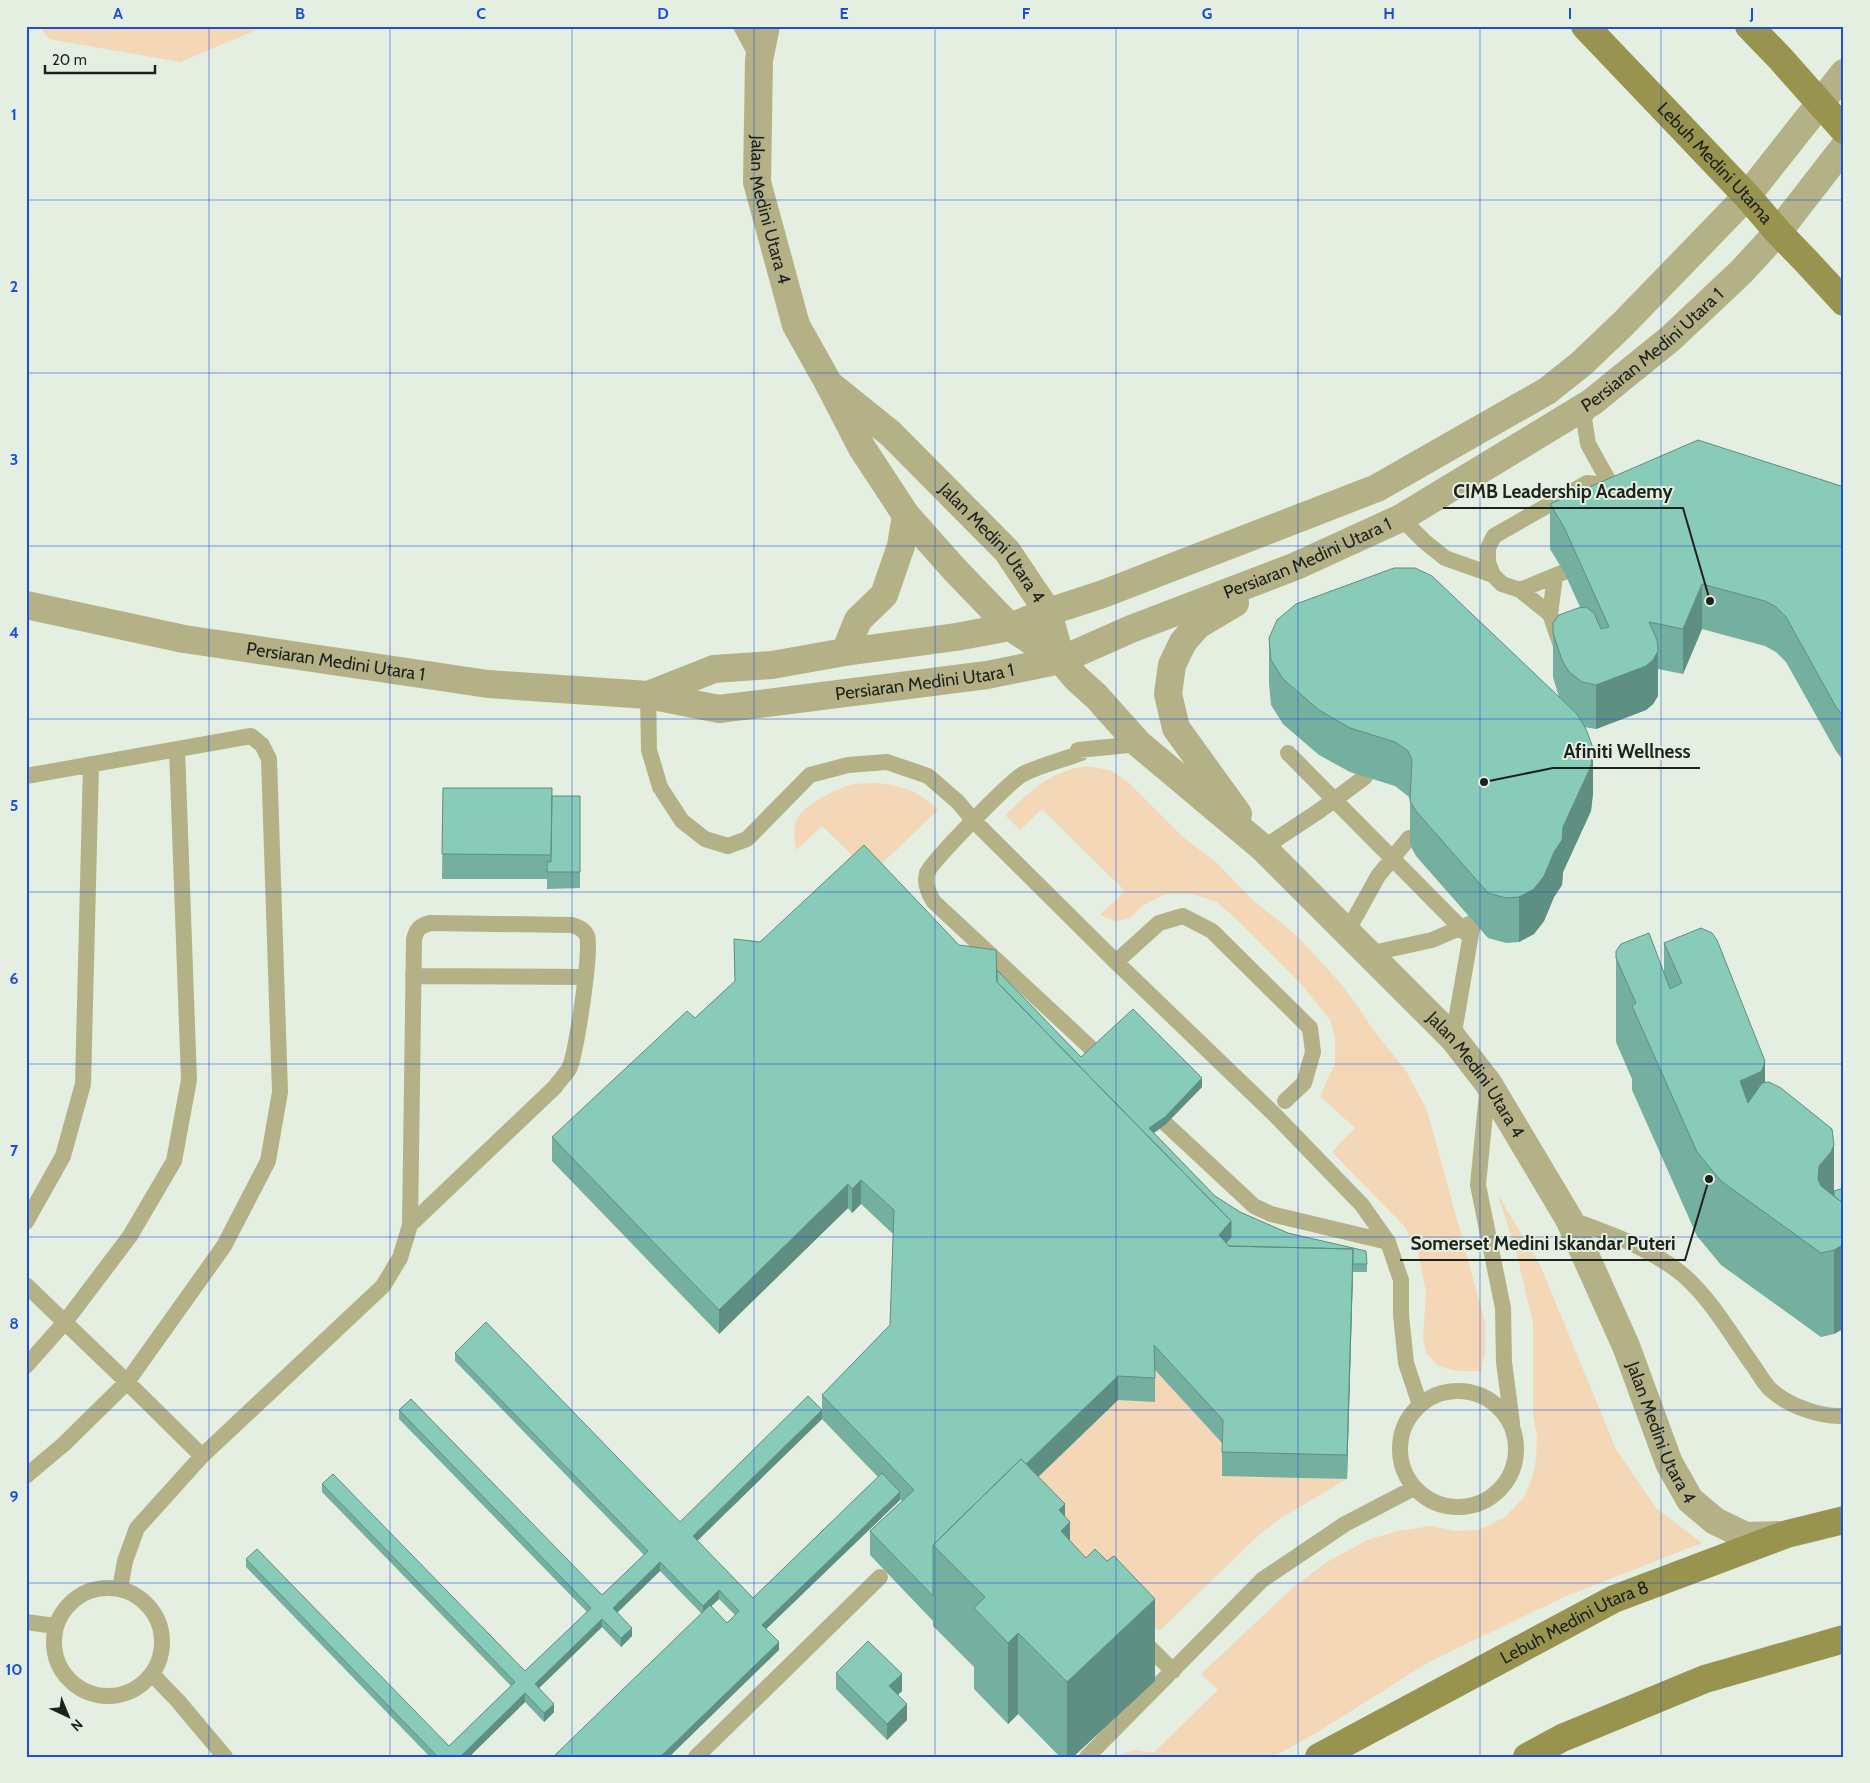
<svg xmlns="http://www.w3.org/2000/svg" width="1870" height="1783" viewBox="0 0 1870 1783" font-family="Cabin,sans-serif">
<rect width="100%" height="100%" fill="#e4efe1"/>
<!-- green -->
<path fill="#f3d7b7" d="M39 26H266L180 62 49 39Z
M1085 766 1110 770 1128 782 1184 838 1217 863 1252 899 1297 936 1344 987 1375 1032 1406 1071 1427 1110 1485 1322V1352L1481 1371H1458L1438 1366 1426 1353 1423 1338 1426 1292 1418 1253 1405 1227 1332 1152 1355 1128 1320 1096 1335 1064V1037L1330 1020 1302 985 1238 921 1217 902 1192 894H1165L1143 905 1130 918 1115 921 1100 915 1125 891 1042 809 1020 830 1005 815C1032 790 1048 773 1085 766Z
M879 783C905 787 919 791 938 810L871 874 822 826 796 850C795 841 792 828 797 819 804 804 840 786 856 784 863 783 872 783 879 783Z
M1498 1195 1540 1265 1616 1449 1656 1508 1702 1543 1566 1596 1427 1663 1318 1732 1273 1757H1112L1135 1750 1153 1753 1218 1690 1201 1674 1290 1590 1327 1562 1367 1540 1398 1531 1431 1526 1455 1531 1479 1530 1505 1517 1524 1497 1532 1478 1536 1459 1537 1436 1533 1415V1323L1516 1251Z
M1154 1369 1223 1444 1222 1476 1347 1479 1281 1518 1258 1536 1159 1631 1021 1493 1118 1400Z"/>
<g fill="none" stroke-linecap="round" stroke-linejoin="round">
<!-- lane -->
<path stroke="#b3b185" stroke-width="16" d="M741 26 759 60
M1592 402 1584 419 1588 444 1613 489
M1587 483C1622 485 1638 512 1625 544L1564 572 1520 590 1502 584 1493 575 1488 562V548L1494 536Z
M1401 518 1424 541 1445 558 1493 575
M1555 576 1550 614 1560 643
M1520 590 1550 614
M648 695 649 750 660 787 682 821 705 839 728 846 747 839 810 775 848 765 887 762 928 776 958 802 973 820 1116 962 1274 1114 1362 1205 1388 1242 1401 1280V1315L1406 1363 1420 1405
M1288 753 1470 937
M26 776 251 736 262 745 269 759 280 1092 268 1161 224 1246 127 1382 26 1285
M1263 848 1319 811 1365 777
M1347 932 1378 876 1409 838
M1368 954 1432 940 1469 924
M1116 962 1159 923 1183 916 1212 931 1310 1028 1313 1052 1304 1083 1285 1101
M413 976 585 977
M1453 1038 1473 922
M1107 1063 934 902C928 893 924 884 927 873 932 861 1011 780 1023 774 1041 765 1063 760 1081 753L1078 750 1139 744
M1488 1083 1478 1185 1503 1308 1504 1362 1512 1423
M1151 1110 1254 1206 1271 1214 1388 1242
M1569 1219C1609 1233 1648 1247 1682 1274 1711 1299 1730 1333 1752 1364 1758 1372 1763 1382 1770 1389 1788 1406 1820 1417 1844 1416
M26 1222 63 1156 83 1084 91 764
M26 1366 65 1322 130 1236 174 1161 189 1080 177 749
M1400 1449a58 58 0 1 1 116 0a58 58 0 1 1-116 0Z
M26 1476 64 1444 127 1382 202 1456
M54 1642a54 54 0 1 1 108 0a54 54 0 1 1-108 0Z
M120 1589 125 1561 137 1528 202 1456 383 1286 400 1258 410 1225 414 940C416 929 420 926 430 923L572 925C578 927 584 929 587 936 592 950 576 1054 569 1069 565 1075 559 1081 555 1087L410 1225
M26 1622 56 1626
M1139 1637 1173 1671
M152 1674 178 1701 225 1757
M696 1757 880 1577
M1087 1757 1262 1580 1345 1524 1414 1488"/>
<!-- street -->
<g stroke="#b3b185" stroke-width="28">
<path id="s1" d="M766 26 759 60 757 182 796 325 829 384 891 434 1007 551 1048 612 1061 660"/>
<path id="s2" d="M829 384 862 448 906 515 955 570 1010 627 1061 660 1076 678 1096 696 1139 744 1263 848 1453 1038 1488 1083 1569 1219 1626 1346 1669 1463 1690 1500 1715 1521 1746 1536 1783 1535"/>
<path d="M1235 603 1198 625 1183 642 1172 665 1168 694 1176 728 1238 814"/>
<path id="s3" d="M26 605 184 639 488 684 648 695 719 709 987 675 1061 660 1131 629 1296 566 1401 518 1592 402 1671 338 1741 272 1778 232 1844 147"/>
<path d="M845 652 858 620 884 595 901 546 906 515"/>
<path d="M648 695 714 669 772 665 845 652 956 637 1010 627 1048 612 1103 594 1377 488 1547 391 1581 364 1623 324 1747 196 1844 73"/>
</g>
<!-- secondary -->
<g stroke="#98934f" stroke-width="28">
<path id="s4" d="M1585 26 1747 196 1778 232 1807 262 1844 302"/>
<path d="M1749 26 1779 57 1844 130"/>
<path id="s5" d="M1319 1757 1614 1599 1787 1534 1844 1520"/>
<path d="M1527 1757 1562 1738 1705 1679 1844 1639"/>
</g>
</g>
<!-- wall -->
<path fill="#75af9f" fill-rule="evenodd" d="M1844 487V767L1842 765V759L1836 751 1786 662 1776 652 1765 646 1702 629 1683 674 1658 669V696L1653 704 1646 710 1596 729 1584 727 1593 793 1591 811 1563 872 1562 885 1554 897 1544 921 1534 934 1519 942 1506 943 1488 938 1416 856 1410 845V799L1408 796 1395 786 1350 772 1319 755 1283 724 1271 705 1269 683V638L1559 697 1553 677V623L1580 607 1564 572 1550 549V504Z
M443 788 552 796H580V888L547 889V879H442Z
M734 939 760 942 959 945 997 970 1081 1057 1202 1087 1165 1125 1154 1133 1215 1196 1240 1212 1288 1233 1367 1264V1272H1353L1347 1479 1222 1476V1443L1155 1370V1402L1118 1400 1038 1477 1065 1517 1070 1541 1155 1681 1073 1757H1060L1018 1714 1008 1724 974 1689V1667L933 1626V1621L870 1555V1531L902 1501 900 1499V1500L766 1629 779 1650 701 1613 660 1571 617 1612 632 1636 621 1647 602 1627 539 1688 554 1712 544 1722 525 1702 469 1757H430L246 1567V1559L449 1746 511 1686 322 1492V1484L525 1671 587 1612 399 1419V1410L602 1595 644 1555 455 1361V1353L680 1522 822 1410V1395L890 1325 893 1234 861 1204 852 1213 848 1208 719 1334 552 1161V1137L695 1018 735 982ZM822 1419 878 1477 753 1598 697 1541ZM719 1599 735 1615 727 1623 711 1606Z
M1664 943 1765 1083 1834 1191 1844 1188V1327L1841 1330 1834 1334 1821 1337 1721 1265 1697 1236 1632 1090V1079L1616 1042V951L1664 974Z
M836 1673 902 1691 898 1695 907 1720 887 1740 836 1689Z"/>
<!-- shaded-wall -->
<path fill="#5f8e82" d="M1702 584V629L1683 674V629Z
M1658 651V696L1653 704 1646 710 1596 729V685Z
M1593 748V793L1591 811 1563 872 1562 885 1554 897 1544 921 1534 934 1519 942V897Z
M1765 1061V1145L1740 1081Z
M1202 1078V1087L1165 1125 1149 1136V1128Z
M1834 1145V1229L1818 1179 1819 1166Z
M861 1180V1204L852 1213V1189Z
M848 1184V1208L719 1334V1310Z
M1231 1221V1245L1223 1255 1219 1235Z
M1844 1243V1327L1841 1330 1834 1334V1250Z
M1353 1249V1273L1347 1479V1455Z
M1118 1376V1400L1006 1508V1484Z
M822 1410V1419L693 1545V1536Z
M900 1492V1500L762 1633V1625Z
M1065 1504V1527L1070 1522V1603L1059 1510Z
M660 1562V1571L613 1617V1608Z
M719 1590V1599L703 1614V1606Z
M1155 1599V1681L1073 1757H1067V1682Z
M602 1619V1627L535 1692V1684Z
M632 1628V1636L621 1647V1638Z
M1018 1633V1714L1008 1724V1643Z
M779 1642V1650L669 1757H660Z
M902 1674V1691L889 1703V1686Z
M525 1693V1702L469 1757H460Z
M554 1704V1712L544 1722V1713Z
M907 1704V1720L887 1740V1724Z"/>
<!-- building -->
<path fill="#88cbb9" stroke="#5f8e82" d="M1698 440 1844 487V715L1842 714 1836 707 1786 617 1776 607 1765 601 1702 584 1683 629 1649 622 1657 640 1658 651 1653 660 1646 666 1596 685 1582 682 1569 672 1562 660 1553 633V623L1559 615 1578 608 1586 607 1594 613 1601 629 1609 627 1564 527 1550 504Z
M1394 568H1415L1432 576 1577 714 1586 729 1593 748 1591 766 1563 827 1562 840 1554 852 1544 876 1534 889 1519 897 1506 898 1488 893 1416 811 1410 801 1412 760 1408 751 1395 742 1350 728 1319 710 1283 679 1271 660 1269 638 1277 620 1296 604Z
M443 788H552L551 855 442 854Z
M552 796H580V872H547V862H551Z
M864 845 959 945 996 950 997 982 1231 1221 1219 1235 1229 1246 1353 1249 1347 1455 1222 1452 1223 1420 1154 1345 1155 1378 1118 1376 1026 1464 1021 1459 933 1545V1596L870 1531 914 1490 822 1395 890 1325 894 1210 861 1180 852 1189 848 1184 719 1310 552 1137 687 1011 695 1018 735 981 734 939 760 942Z
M1701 928 1712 933 1717 940 1765 1061 1762 1071 1740 1081 1748 1103 1762 1083 1769 1082 1781 1088 1832 1129 1834 1145 1831 1152 1819 1166 1818 1179 1821 1186 1844 1204V1243L1841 1246 1834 1250 1821 1253 1721 1181 1697 1152 1632 1006 1636 1003 1616 958V951L1621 944 1649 933 1670 989 1682 983 1664 943Z
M997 970 1081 1057 1133 1009 1202 1078 1165 1117 1149 1128 1215 1196 1240 1212 1288 1233 1366 1251 1367 1264H1353V1249L1229 1246 1226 1243 1231 1237V1221L997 982Z
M1844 1188V1204L1834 1196V1191Z
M486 1322 680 1522 808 1396 822 1410 693 1536 753 1598 882 1473 900 1492 762 1625 779 1642 660 1757H553L710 1605 727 1623 739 1611 719 1590 703 1606 660 1562 613 1608 632 1628 621 1638 602 1619 535 1684 554 1704 544 1713 525 1693 460 1757H438L246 1559 257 1549 449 1746 515 1682 322 1484 333 1474 525 1671 591 1608 399 1410 411 1399 602 1595 648 1551 455 1353Z
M1021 1459 1065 1504 1059 1510 1070 1522 1061 1531 1086 1558 1095 1549 1107 1561 1114 1556 1155 1599 1067 1682 1018 1633 1008 1643 974 1608 985 1597 933 1545Z
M868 1641 902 1674 889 1686 907 1704 887 1724 836 1673Z"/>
<!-- grid -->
<path fill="none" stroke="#1d4ed8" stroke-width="1" stroke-opacity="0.55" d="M209 26V1757M390 26V1757M572 26V1757M754 26V1757M935 26V1757M1116 26V1757M1298 26V1757M1480 26V1757M1661 26V1757M26 200H1844M26 373H1844M26 546H1844M26 719H1844M26 892H1844M26 1064H1844M26 1237H1844M26 1410H1844M26 1583H1844"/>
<g text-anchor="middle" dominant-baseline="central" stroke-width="4" stroke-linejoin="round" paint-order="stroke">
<!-- street labels -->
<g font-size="18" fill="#1d221d" stroke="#e4efe1">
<text stroke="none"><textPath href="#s4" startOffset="189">Lebuh Medini Utama</textPath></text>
<text stroke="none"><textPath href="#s1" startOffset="186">Jalan Medini Utara 4</textPath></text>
<text stroke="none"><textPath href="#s3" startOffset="1719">Persiaran Medini Utara 1</textPath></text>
<text stroke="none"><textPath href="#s1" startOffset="601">Jalan Medini Utara 4</textPath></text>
<text stroke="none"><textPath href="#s3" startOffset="1314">Persiaran Medini Utara 1</textPath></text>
<text stroke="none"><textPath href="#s3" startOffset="315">Persiaran Medini Utara 1</textPath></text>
<text stroke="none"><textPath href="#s3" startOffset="909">Persiaran Medini Utara 1</textPath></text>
<text stroke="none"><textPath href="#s2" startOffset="954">Jalan Medini Utara 4</textPath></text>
<text stroke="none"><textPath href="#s2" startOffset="1359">Jalan Medini Utara 4</textPath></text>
<text stroke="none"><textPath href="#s5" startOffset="289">Lebuh Medini Utara 8</textPath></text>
</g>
</g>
<!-- callouts -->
<path fill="none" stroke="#1d221d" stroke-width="2" d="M1710 601L1683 508H1443M1484 782L1553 768H1700M1709 1179L1685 1260H1400"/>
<g fill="#1d221d" stroke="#e4efe1" stroke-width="2">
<circle cx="1710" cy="601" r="5"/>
<circle cx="1484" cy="782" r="5"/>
<circle cx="1709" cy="1179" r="5"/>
</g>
<g font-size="19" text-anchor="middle" font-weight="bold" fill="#1d221d" stroke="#e4efe1" stroke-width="4" stroke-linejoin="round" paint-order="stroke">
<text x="1563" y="498">CIMB Leadership Academy</text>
<text x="1627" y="758">Afiniti Wellness</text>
<text x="1543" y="1250">Somerset Medini Iskandar Puteri</text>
</g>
<!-- border -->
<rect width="1870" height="1783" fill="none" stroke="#e4efe1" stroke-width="55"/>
<!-- north arrow -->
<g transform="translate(68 1716) rotate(136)" stroke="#e4efe1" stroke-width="4" paint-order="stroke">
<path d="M0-4L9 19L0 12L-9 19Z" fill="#1d221d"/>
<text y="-8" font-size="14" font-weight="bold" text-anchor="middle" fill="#1d221d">N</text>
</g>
<!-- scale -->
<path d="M45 65v8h110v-8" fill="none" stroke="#1d221d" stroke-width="2.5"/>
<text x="52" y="65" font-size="15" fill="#1d221d" stroke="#e4efe1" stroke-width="4" paint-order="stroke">20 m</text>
<rect x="28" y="28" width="1814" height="1728" fill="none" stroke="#1d4ed8" stroke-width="2"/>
<g font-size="16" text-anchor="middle" font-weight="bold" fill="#1d4ed8">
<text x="118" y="19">A</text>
<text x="300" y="19">B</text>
<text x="481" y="19">C</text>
<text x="663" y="19">D</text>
<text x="844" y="19">E</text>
<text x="1026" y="19">F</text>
<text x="1207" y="19">G</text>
<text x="1389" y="19">H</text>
<text x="1570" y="19">I</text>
<text x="1752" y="19">J</text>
<text x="14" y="120">1</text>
<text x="14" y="292">2</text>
<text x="14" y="465">3</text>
<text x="14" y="638">4</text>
<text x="14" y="811">5</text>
<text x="14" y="984">6</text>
<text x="14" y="1156">7</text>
<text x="14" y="1329">8</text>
<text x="14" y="1502">9</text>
<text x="14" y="1675">10</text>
</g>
</svg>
